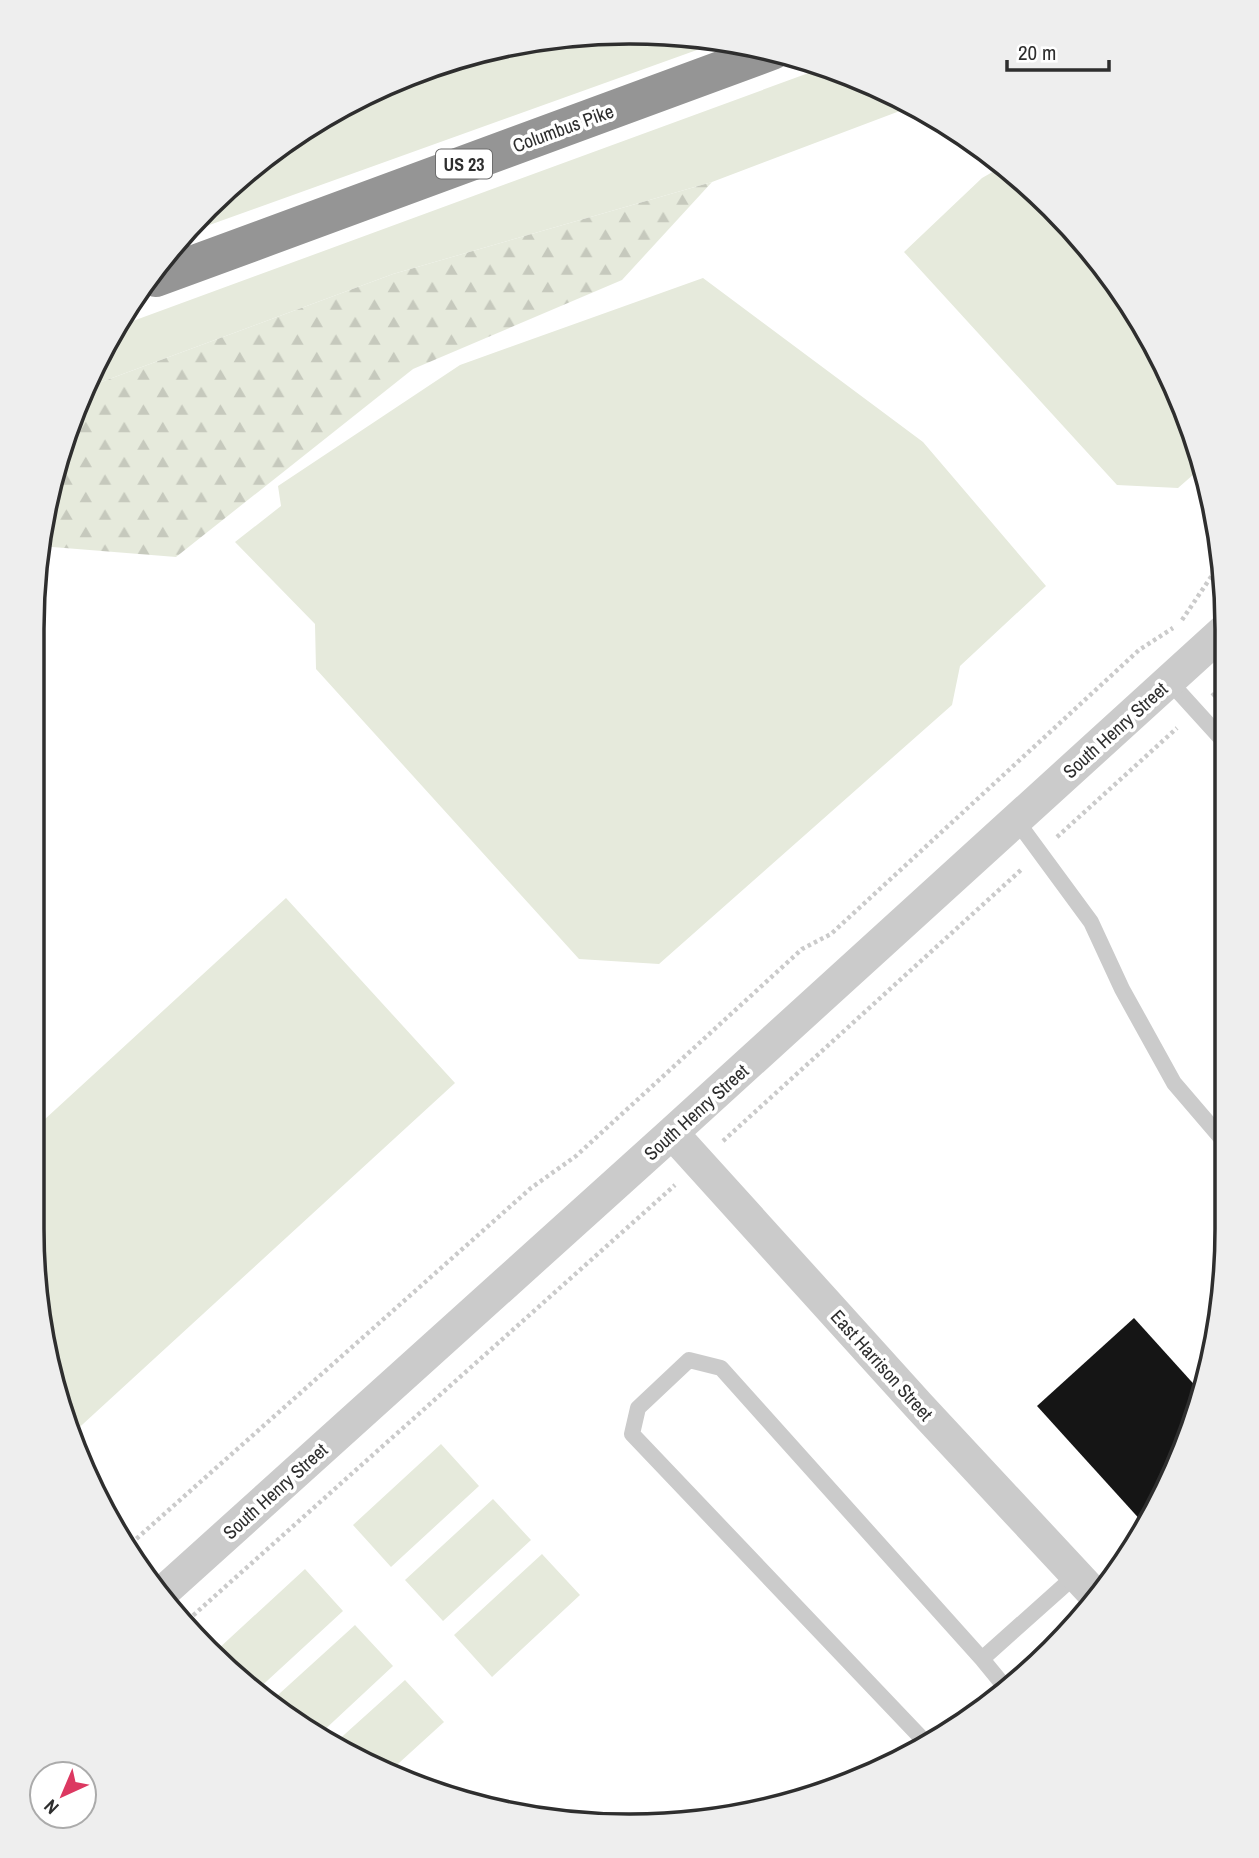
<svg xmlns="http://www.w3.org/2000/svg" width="1259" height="1858" viewBox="0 0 1259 1858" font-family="'Archivo Narrow',sans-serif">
<defs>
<pattern id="forest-firs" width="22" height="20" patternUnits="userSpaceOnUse" patternTransform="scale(1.75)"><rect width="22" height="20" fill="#e6eadc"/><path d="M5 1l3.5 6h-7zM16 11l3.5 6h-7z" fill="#c6c9bd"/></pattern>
</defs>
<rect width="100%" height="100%" fill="#fff"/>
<!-- grass -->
<path fill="#e6eadc" d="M629 32 722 41 187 233 206 207 297 133 322 119 533 41Z
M825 67 858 77 913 106 712 182 393 274 85 388 93 365 122 325Z
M1003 166 1052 206 1126 297 1182 400 1202 467 1178 488 1117 485 904 252 982 178Z
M703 278 923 442 1046 586 960 666 952 705 659 964 579 959 316 669 315 624 235 542 281 506 278 486 460 365Z
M286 898 455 1083 71 1435 63 1420 32 1228V1131Z
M441 1444 479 1486 391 1567 353 1525Z
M493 1499 531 1540 443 1621 405 1580Z
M542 1554 580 1595 492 1677 454 1635Z
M305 1569 343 1611 255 1692 217 1650Z
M355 1625 393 1666 320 1734 268 1704Z
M405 1680 444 1722 388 1773 335 1743Z"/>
<!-- forest -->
<path fill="url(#forest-firs)" d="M712 182 622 280 413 369 176 557 40 546 43 513 85 388 393 274Z"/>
<!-- building -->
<path fill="#151515" d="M1134 1318 1200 1391 1166 1493 1144 1524 1037 1406Z"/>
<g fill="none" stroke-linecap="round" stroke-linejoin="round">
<!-- path -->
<path stroke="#cbcbcb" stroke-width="4.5" stroke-dasharray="3.5 3.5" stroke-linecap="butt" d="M1182 620 1221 562
M1212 696 1228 682
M1057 837 1177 728
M723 1141 1022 869
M126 1548 531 1188 576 1156 802 949 831 934 1139 650 1173 628
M188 1620 675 1185"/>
<!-- service -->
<path stroke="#cbcbcb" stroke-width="16" d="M1169 681 1228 746
M1016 820 1091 922 1122 989 1174 1083 1228 1146
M982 1659 1076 1575
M929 1746 632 1434 638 1408 689 1360 721 1368 982 1659 1005 1687"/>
<!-- minor -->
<path stroke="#cbcbcb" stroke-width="33" d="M672 1133 919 1406 1094 1594
M162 1593 672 1133 1227 628"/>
<!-- motorway -->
<path stroke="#959595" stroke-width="38" d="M156 278 772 51"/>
</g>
<g text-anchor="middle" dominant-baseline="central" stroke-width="7" stroke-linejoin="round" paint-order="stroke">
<!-- shield labels -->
<rect fill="#fff" stroke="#6d6d6d" stroke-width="2" x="436" y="149.5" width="56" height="29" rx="5"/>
<g font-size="18" font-weight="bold" fill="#2e2e2e">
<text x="464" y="164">US 23</text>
</g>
<!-- street labels -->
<g font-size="19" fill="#2e2e2e" stroke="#fff">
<text transform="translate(563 128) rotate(-20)">Columbus Pike</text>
<text transform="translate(1115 730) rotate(-42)">South Henry Street</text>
<text transform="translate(696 1112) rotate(-42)">South Henry Street</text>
<text transform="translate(882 1365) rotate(48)">East Harrison Street</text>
<text transform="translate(275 1491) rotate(-42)">South Henry Street</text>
</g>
</g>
<!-- crop -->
<path d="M0 0H1259V1858H0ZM629 44H630A585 585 0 0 1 1215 629V1229A585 585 0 0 1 630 1814H629A585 585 0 0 1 44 1229V629A585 585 0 0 1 629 44Z" fill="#eee" fill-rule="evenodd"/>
<path fill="none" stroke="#2e2e2e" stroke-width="3.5" d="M629 44H630A585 585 0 0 1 1215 629V1229A585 585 0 0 1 630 1814H629A585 585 0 0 1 44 1229V629A585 585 0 0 1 629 44Z"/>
<!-- north arrow -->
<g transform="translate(63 1795) rotate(224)"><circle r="33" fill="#ffffff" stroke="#ababab" stroke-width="2"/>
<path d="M0-5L12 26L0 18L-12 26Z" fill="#dc3861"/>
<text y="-10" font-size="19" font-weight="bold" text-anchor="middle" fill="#2e2e2e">N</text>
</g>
<!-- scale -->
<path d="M1007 60v10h102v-10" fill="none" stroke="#2e2e2e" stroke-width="3.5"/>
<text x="1018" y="60" font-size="21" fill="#2e2e2e" stroke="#ffffff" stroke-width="5" paint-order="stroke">20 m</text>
</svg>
